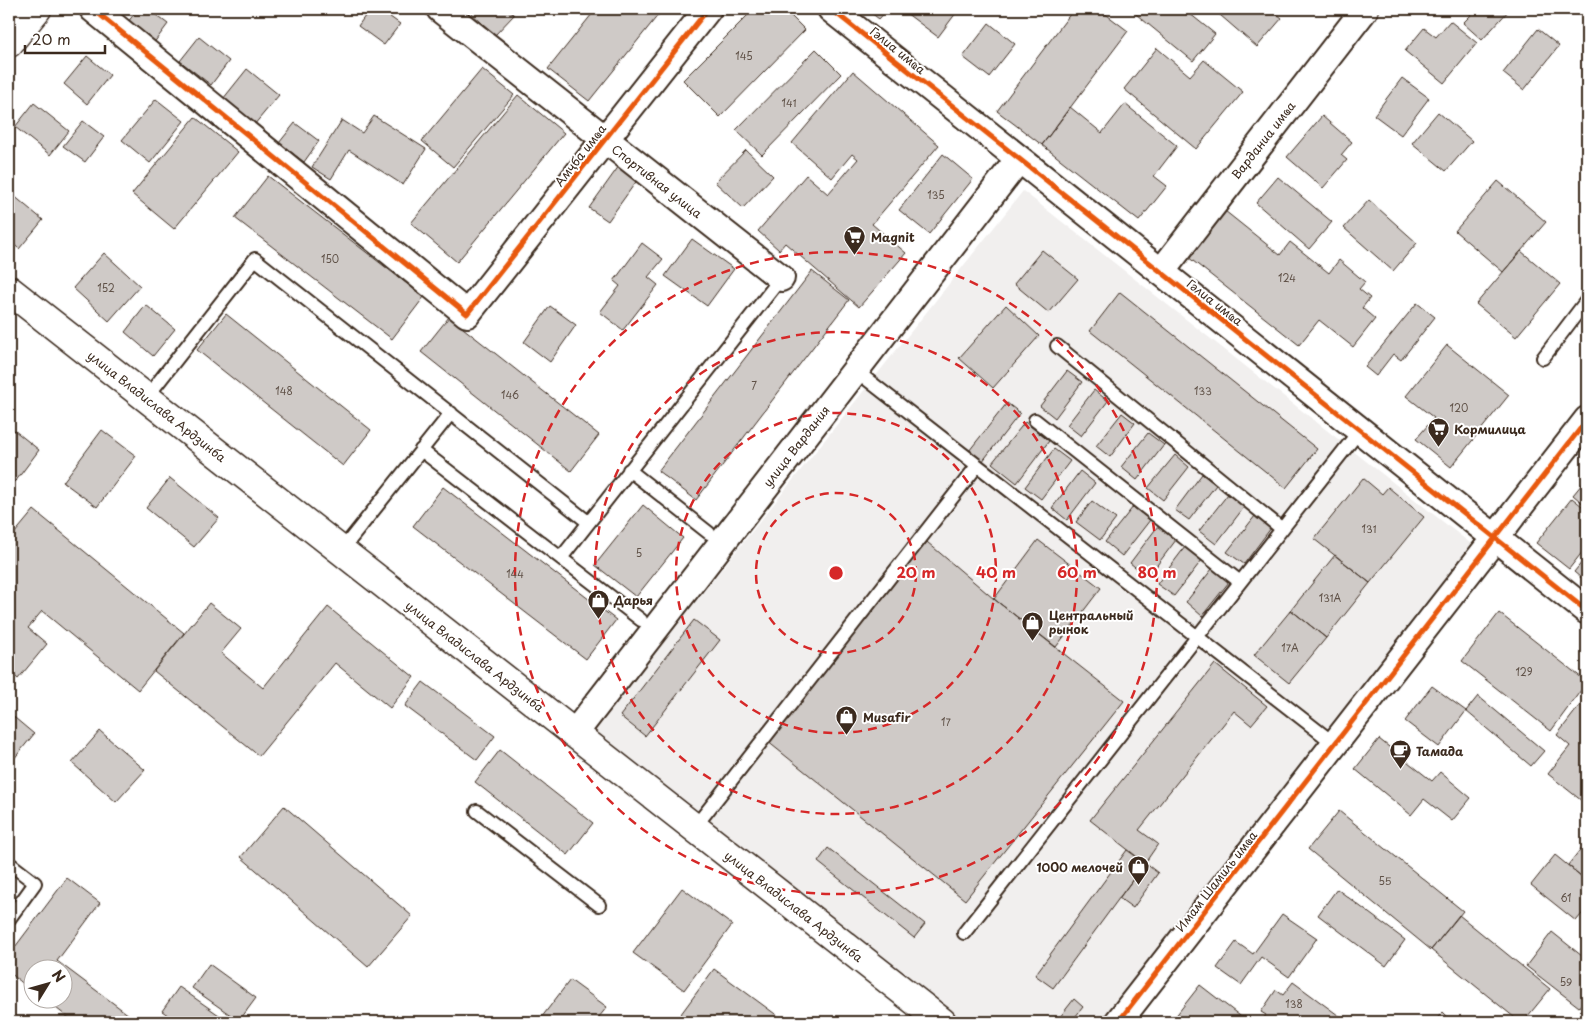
<svg xmlns="http://www.w3.org/2000/svg" width="1596" height="1031" viewBox="0 0 1596 1031" font-family="'Playpen Sans',sans-serif">
<rect width="100%" height="100%" fill="#fff"/>
<filter id="ink" filterUnits="userSpaceOnUse"><feTurbulence type="fractalNoise" baseFrequency=".02" numOctaves="2"/><feDisplacementMap in="SourceGraphic" scale="10" xChannelSelector="R" yChannelSelector="G"/><feConvolveMatrix kernelMatrix="1 2 1 2 8 2 1 2 1" color-interpolation-filters="sRGB"/></filter>
<g filter="url(#ink)">
<!-- built -->
<path fill="#f1efee" d="M1023 191 1475 547 1107 1022H957L589 736Z"/>
<!-- building -->
<path fill="#cfcac7" stroke="#3b2a1e" d="M138 9H148L168 24 150 48 124 27Z
M370 9H379L400 24 384 45 358 26Z
M473 9H507L514 15 495 35 470 12Z
M596 9H652L659 14 589 101 548 69Z
M754 9H784L805 30 720 117 683 80Z
M866 9H888L879 19Z
M910 9H959L938 37 906 13Z
M1074 9H1099L1128 31 1042 145 997 111Z
M1184 9 1215 34 1193 61 1131 10Z
M1213 9H1271L1282 18 1257 47Z
M1463 9H1510L1482 40 1463 23 1471 15Z
M1450 21 1477 43 1444 83 1405 51 1424 28 1436 37Z
M989 23 1015 44 989 77 963 57Z
M1538 29 1559 46 1524 90 1503 73Z
M199 37 229 61 211 85 180 61Z
M1157 48 1190 76 1204 60 1243 92 1196 149 1124 89Z
M816 49 841 74 762 155 736 130Z
M87 56 110 75 87 104 64 84Z
M247 69 279 95 254 125 223 99Z
M482 69 514 95 453 167 422 141Z
M853 71 939 145 872 224 906 253 859 307 785 243 779 250 758 231 806 175 828 194 858 159 852 154 832 178 792 143Z
M1402 78 1429 98 1401 135 1374 115Z
M518 95 564 133 457 262 411 223Z
M156 99 184 121 150 163 122 140Z
M34 103 69 131 50 155 15 127Z
M1125 104 1177 146 1154 176 1167 186 1139 221 1042 145 1070 107 1102 133Z
M1438 112 1472 141 1446 171 1412 143Z
M374 116 426 149 403 185 349 150 331 179 312 167 342 120 362 133Z
M1322 116 1352 142 1341 155 1347 160 1323 188 1287 157Z
M195 117 238 152 174 229 132 194Z
M83 121 104 137 85 162 63 146Z
M295 123 319 141 304 162 279 143Z
M746 150 773 176 743 208 715 182Z
M943 154 973 179 929 234 899 210Z
M619 166 638 179 608 221 589 208Z
M268 176 424 297 392 339 235 218Z
M1278 177 1332 222 1309 249 1256 203Z
M1498 181 1546 222 1503 272 1455 231Z
M13 195 43 220 19 249 9 240V200Z
M1369 200 1417 243 1393 271 1344 228Z
M1225 211 1280 255 1290 242 1329 273 1339 260 1365 282 1359 289 1370 298 1362 308 1375 319 1353 347 1319 320 1299 345 1188 257Z
M692 239 734 269 707 306 665 276Z
M642 243 663 259 648 277 658 285 623 330 600 312 620 286 614 281Z
M1042 250 1078 279 1049 313 1014 284Z
M1521 251 1560 284 1516 337 1476 304Z
M104 253 140 286 109 321 73 288Z
M812 271 849 300 696 500 658 471Z
M1120 292 1317 449 1286 488 1090 331Z
M1417 303 1435 317 1401 360 1393 354 1376 376 1365 367Z
M146 305 175 329 153 356 125 332Z
M1006 305 1039 336 993 388 959 358Z
M550 306 576 325 550 362 524 342Z
M226 314 371 430 343 466 197 350Z
M449 317 599 435 571 471 421 352Z
M1447 345 1509 395 1451 467 1416 439 1434 418 1406 396Z
M1067 371 1082 382 1055 418 1040 406Z
M1094 390 1108 401 1081 436 1067 425Z
M1007 403 1020 413 982 462 969 451Z
M1122 413 1135 423 1110 457 1096 446Z
M1025 422 1049 441 1017 483 992 463Z
M14 430 39 450 15 482 9 477V437Z
M102 430 136 456 97 507 63 482Z
M1148 433 1164 445 1137 480 1121 467Z
M1054 449 1070 461 1041 499 1025 487Z
M1175 455 1189 467 1163 500 1148 488Z
M1080 471 1095 483 1067 520 1052 508Z
M1202 474 1216 485 1189 520 1175 510Z
M170 478 219 518 194 547 146 508Z
M1363 478 1382 494 1388 487 1424 517 1370 583 1314 539Z
M1587 478V507L1573 495Z
M443 487 616 620 586 659 413 526Z
M1228 494 1245 506 1216 544 1199 531Z
M1572 498 1587 510V546L1569 569 1536 543Z
M1092 501 1116 519 1100 540 1076 522Z
M643 505 683 538 636 597 595 565Z
M1133 507 1150 520 1122 556 1105 542Z
M34 510 184 633 138 690 42 611 28 628 47 644 18 679 9 671V540Z
M1255 516 1271 528 1244 564 1227 552Z
M1158 526 1176 540 1148 577 1130 563Z
M1038 540 1101 588 1056 647 994 599Z
M927 542 994 599 1124 701 965 900 767 741Z
M1185 547 1202 560 1174 596 1157 584Z
M1335 555 1370 583 1326 638 1291 610Z
M1587 556V583L1574 572Z
M1212 569 1229 582 1202 616 1186 602Z
M209 603 241 629 221 653 263 688 328 607 414 677 390 708 335 663 259 756 154 671Z
M1291 610 1326 638 1289 683 1254 655Z
M1499 613 1587 682 1551 731 1462 661Z
M694 620 720 640 645 736 620 716Z
M1215 664 1267 706 1251 725 1234 711 1139 830 1158 844 1145 863 1090 820Z
M423 682 495 736 477 760 405 706Z
M1432 686 1466 711 1439 747 1405 721Z
M1478 696 1544 751 1531 766 1466 711Z
M1587 696V805L1548 774 1570 746 1557 735Z
M9 713 34 734 9 765Z
M100 731 145 770 116 802 72 763Z
M1379 739 1432 781 1440 772 1471 798 1452 821 1424 799 1411 815 1355 769Z
M500 750 593 823 568 855 475 782Z
M284 806 412 916 368 967 241 857Z
M1339 811 1463 911 1431 950 1308 849Z
M1587 841V881L1568 865Z
M828 848 925 924 914 938 818 862Z
M1127 850 1145 863 1053 988 1035 975Z
M1555 855 1587 881V908L1576 921 1531 885Z
M1145 863 1158 873 1133 908 1119 898Z
M67 878 100 903 57 961 129 1015 123 1022H74L43 998H62V968H32V991L9 972V955Z
M682 888 732 925 684 990 633 953Z
M1337 889 1405 940 1386 966 1318 915Z
M1282 914 1317 938 1289 977 1261 957 1241 985 1217 968 1236 942 1253 954Z
M1459 915 1550 989 1523 1022H1520L1431 950Z
M1552 932 1587 960V996L1579 1007 1526 966Z
M209 964 256 998 239 1021 192 988Z
M714 969 786 1022H675Z
M570 980 607 1007 595 1022H538Z
M1293 982 1342 1018 1339 1022H1261L1266 1015 1261 1012 1276 990 1283 995Z
M1200 985 1244 1019 1241 1022H1171Z
M179 987 229 1022H178L162 1011Z
M1074 999 1083 1007 1071 1022H1056Z
M1443 1012 1453 1022H1433Z"/>
<g fill="none" stroke-linecap="round" stroke-linejoin="round">
<defs>
<path id="service" d="M1057 346 1282 529
M1543 358 1587 300
M855 370 1336 745
M146 398 255 259 588 522
M1035 420 1240 582
M421 450 641 620
M629 470 709 533
M341 551 451 413
M561 558 781 278
M477 811 599 905
M694 828 977 466
M9 863 35 883 9 919
M964 933 1360 430"/>
<path id="minor" d="M93 9 467 314 708 9
M440 9 781 278
M831 9 1587 611
M1161 272 1365 9
M574 734 1019 159
M1118 1022 1587 420"/>
<path id="tertiary" d="M9 43 37 9"/>
<path id="secondary" d="M9 290 942 1022"/>
</defs>
<!-- service casing -->
<use href="#service" stroke="#3b2a1e" stroke-width="16"/>
<!-- minor casing -->
<use href="#minor" stroke="#3b2a1e" stroke-width="30"/>
<!-- tertiary casing -->
<use href="#tertiary" stroke="#3b2a1e" stroke-width="31"/>
<!-- secondary casing -->
<use href="#secondary" stroke="#3b2a1e" stroke-width="31"/>
<!-- service -->
<use href="#service" stroke="#fff" stroke-width="12"/>
<!-- minor -->
<use href="#minor" stroke="#fff" stroke-width="26"/>
<!-- tertiary -->
<use href="#tertiary" stroke="#fff" stroke-width="28"/>
<!-- secondary -->
<use href="#secondary" stroke="#fff" stroke-width="28"/>
<defs>
<path id="cycleway" d="M93 9 467 314 708 9
M831 9 1587 611
M1118 1022 1587 420"/>
</defs>
<!-- cycleway casing -->
<use href="#cycleway" stroke="#fff" stroke-width="8"/>
<!-- cycleway -->
<use href="#cycleway" stroke="#e8590c" stroke-width="5"/>
</g>
</g>
<!-- distance rings -->
<g fill="none" stroke="#d62828" stroke-width="2.5" stroke-dasharray="9 6">
<circle cx="836" cy="573" r="80"/>
<circle cx="836" cy="573" r="160"/>
<circle cx="836" cy="573" r="241"/>
<circle cx="836" cy="573" r="321"/>
</g>
<!-- icons -->
<defs>
<symbol id="supermarket-pin" viewBox="-11 -11 22 30"><path d="M0 17L-7.5 6A9.5 9.5 0 1 1 7.5 6Z" fill="#3b2a1e" stroke="#fff"/><path d="M-6-5.5h2.5l.6 2H6L4.5 2H-2.5L-4.4-4H-6ZM-1.5 3.2a1.3 1.3 0 1 0 .1 0ZM3 3.2a1.3 1.3 0 1 0 .1 0Z" fill="#fff"/></symbol>
<symbol id="shop-pin" viewBox="-11 -11 22 30"><path d="M0 17L-7.5 6A9.5 9.5 0 1 1 7.5 6Z" fill="#3b2a1e" stroke="#fff"/><path d="M-5-2.5h2.3a2.7 3.5 0 0 1 5.4 0H5L5.5 6h-11ZM-1.5-2.5h3a1.5 2.3 0 0 0-3 0Z" fill="#fff"/></symbol>
<symbol id="cafe-pin" viewBox="-11 -11 22 30"><path d="M0 17L-7.5 6A9.5 9.5 0 1 1 7.5 6Z" fill="#3b2a1e" stroke="#fff"/><path d="M-5.5-4.5H6V0H3Q3 3.5 0 3.5H-2.5Q-5.5 3.5-5.5 0ZM3-3.2v2h1.7v-2ZM-6 4.5H4V6H-6Z" fill="#fff"/></symbol>
</defs>
<g fill-rule="evenodd">
<use href="#supermarket-pin" x="842" y="224" width="25" height="34"/>
<use href="#supermarket-pin" x="1426" y="416" width="25" height="34"/>
<use href="#shop-pin" x="586" y="588" width="25" height="34"/>
<use href="#shop-pin" x="1020" y="610" width="25" height="34"/>
<use href="#shop-pin" x="834" y="704" width="25" height="34"/>
<use href="#cafe-pin" x="1388" y="738" width="25" height="34"/>
<use href="#shop-pin" x="1126" y="854" width="25" height="34"/>
</g>
<g text-anchor="middle" dominant-baseline="central" stroke-width="4" stroke-linejoin="round" paint-order="stroke">
<!-- number labels -->
<g font-size="10" fill="#605248">
<text x="744" y="55">145</text>
<text x="789" y="102">141</text>
<text x="936" y="194">135</text>
<text x="330" y="258">150</text>
<text x="1287" y="277">124</text>
<text x="106" y="287">152</text>
<text x="754" y="385">7</text>
<text x="284" y="390">148</text>
<text x="1203" y="390">133</text>
<text x="510" y="394">146</text>
<text x="1459" y="407">120</text>
<text x="1369" y="528">131</text>
<text x="639" y="552">5</text>
<text x="515" y="573">144</text>
<text x="1330" y="597">131А</text>
<text x="1290" y="647">17А</text>
<text x="1524" y="671">129</text>
<text x="946" y="721">17</text>
<text x="1385" y="880">55</text>
<text x="1566" y="897">61</text>
<text x="1566" y="981">59</text>
<text x="1294" y="1003">138</text>
</g>
<!-- street labels -->
<g font-size="12" fill="#3b2a1e" stroke="#fff">
<text transform="translate(898 50) rotate(39)">Гәлиа имҩа</text>
<text transform="translate(1263 140) rotate(-52)">Варданиа имҩа</text>
<text transform="translate(580 155) rotate(-52)">Амҷба имҩа</text>
<text transform="translate(657 181) rotate(38)">Спортивная улица</text>
<text transform="translate(1215 302) rotate(38)">Гәлиа имҩа</text>
<text transform="translate(157 406) rotate(38)">улица Владислава Ардзинба</text>
<text transform="translate(796 446) rotate(-52)">улица Вардания</text>
<text transform="translate(475 656) rotate(38)">улица Владислава Ардзинба</text>
<text transform="translate(1216 881) rotate(-52)">Имам Шамиль имҩа</text>
<text transform="translate(794 906) rotate(38)">улица Владислава Ардзинба</text>
</g>
<!-- poi labels -->
<g font-size="12" font-weight="bold" fill="#3b2a1e" stroke="#fff" text-anchor="start">
<text x="871" y="237">Magnit</text>
<text x="1454" y="429">Кормилица</text>
<text x="614" y="600">Дарья</text>
<text x="1049" y="615">Центральный<tspan x="1049" dy="14">рынок</tspan></text>
<text x="863" y="717">Musafir</text>
<text x="1416" y="751">Тамада</text>
<text x="1123" y="867" text-anchor="end">1000 мелочей</text>
</g>
</g>
<circle cx="836" cy="573" r="8" fill="#d62828" stroke="#fff" stroke-width="2.5"/>
<g font-size="15" text-anchor="middle" font-weight="bold" fill="#d62828" stroke="#fff" stroke-width="4" stroke-linejoin="round" paint-order="stroke">
<text x="916" y="578">20 m</text>
<text x="996" y="578">40 m</text>
<text x="1077" y="578">60 m</text>
<text x="1157" y="578">80 m</text>
</g>
<!-- margin -->
<rect width="1596" height="1031" fill="none" stroke="#fff" stroke-width="30"/>
<rect x="15" y="15" width="1566" height="1001" fill="none" stroke="#3b2a1e" stroke-width="2" filter="url(#ink)"/>
<!-- north arrow -->
<g transform="translate(48 984) rotate(53)"><circle r="24" fill="#ffffff" stroke="#b1aaa5"/>
<path d="M0-4L9 19L0 12L-9 19Z" fill="#3b2a1e"/>
<text y="-8" font-size="14" font-weight="bold" text-anchor="middle" fill="#3b2a1e">N</text>
</g>
<!-- scale -->
<path d="M25 45v8h80v-8" fill="none" stroke="#3b2a1e" stroke-width="2.5"/>
<text x="32" y="45" font-size="15" fill="#3b2a1e" stroke="#ffffff" stroke-width="4" paint-order="stroke">20 m</text>
</svg>
